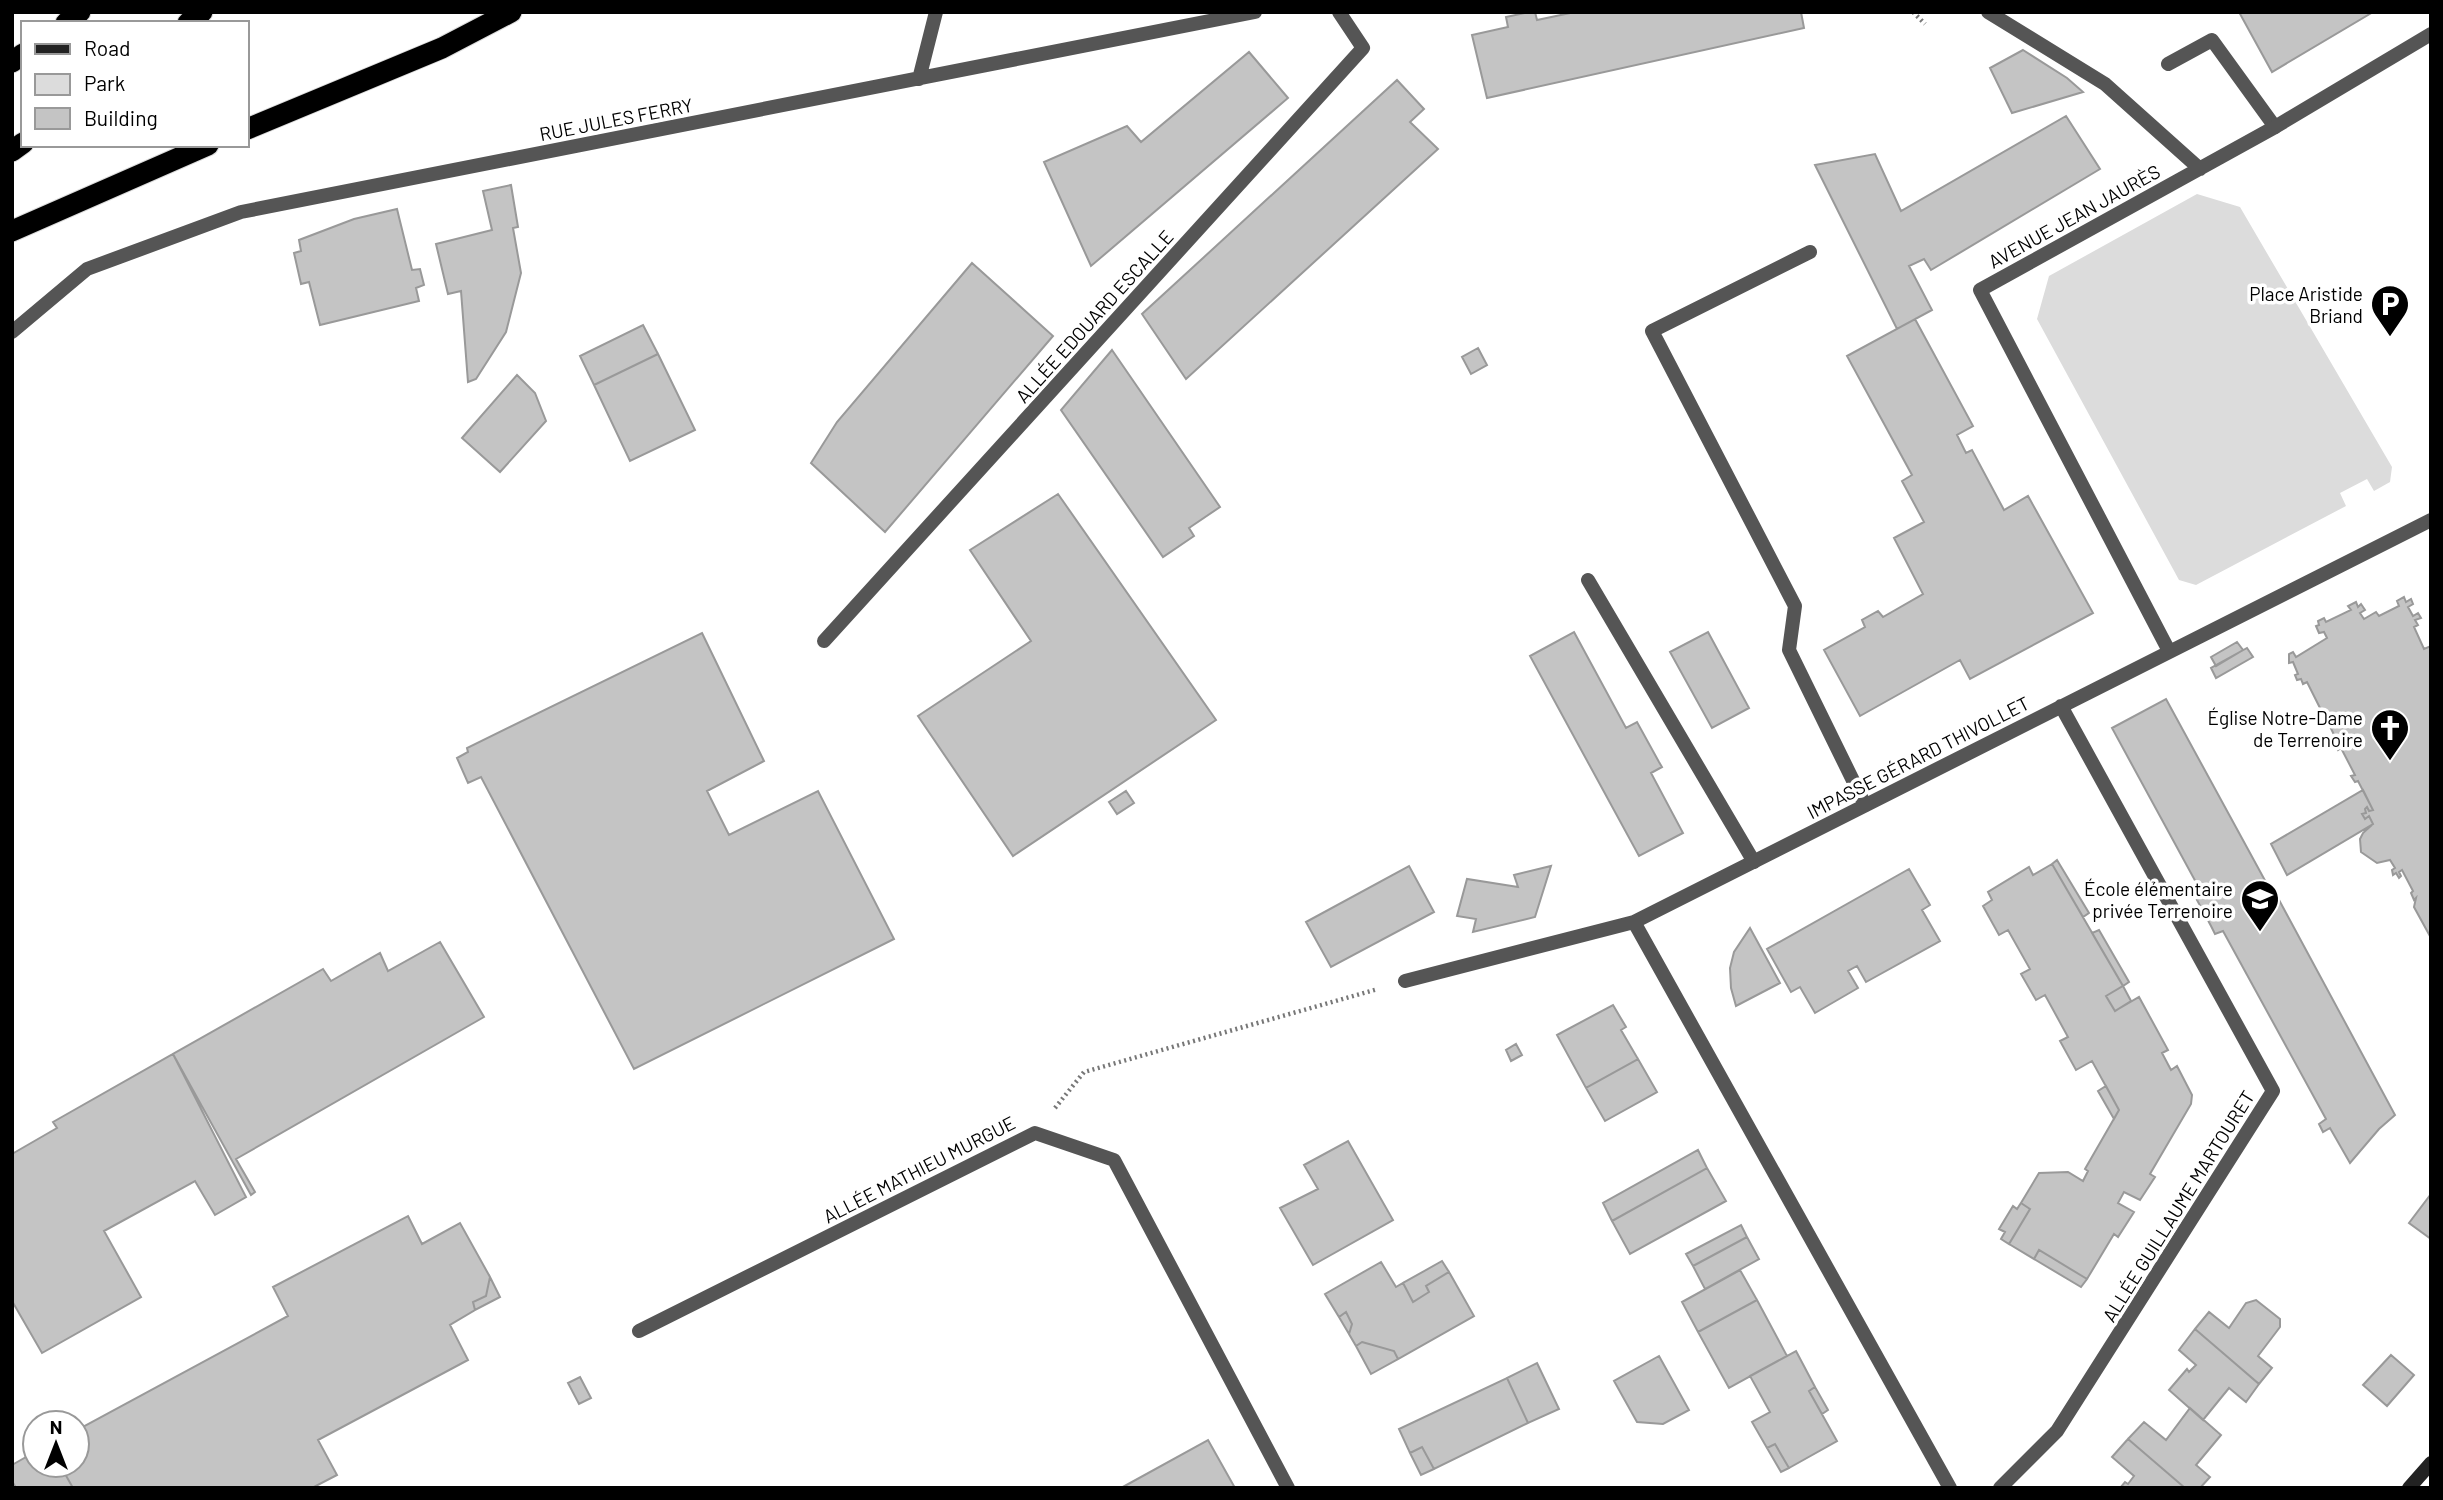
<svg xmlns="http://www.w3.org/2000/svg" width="2443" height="1500" viewBox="0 0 2443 1500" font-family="Barlow,sans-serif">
<rect width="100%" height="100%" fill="#fff"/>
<!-- green -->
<path fill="#dcdcdc" d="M2197 194 2240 207 2392 467 2390 482 2374 491 2367 479 2340 493 2346 506 2196 585 2179 580 2037 319 2049 276Z"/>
<!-- building -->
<path fill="#c4c4c4" stroke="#999" stroke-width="2" d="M1530 12H1535L1537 20 1575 12H1801L1804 28 1487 98 1472 35 1508 27 1506 17Z
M2239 12H2373L2272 72Z
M2023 50 2067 78 2083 92 2012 113 1990 68Z
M1249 52 1288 98 1091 266 1044 162 1127 126 1141 142Z
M1397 80 1424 109 1410 122 1438 149 1186 379 1142 314Z
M2066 116 2100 169 1931 270 1924 259 1909 266 1932 310 1897 329 1815 165 1875 154 1901 211Z
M511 185 518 227 513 228 521 273 506 332 476 379 468 382 461 291 448 294 436 244 492 230 483 191Z
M397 209 412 270 420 269 424 285 416 288 419 301 320 325 309 282 301 284 294 253 301 251 299 240 354 219Z
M972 263 1053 336 885 532 811 463 837 422Z
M1915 319 1973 426 1957 435 1966 453 1972 450 2004 510 2028 496 2093 613 1970 679 1960 660 1860 716 1824 650 1865 627 1862 620 1878 611 1883 617 1923 594 1894 538 1924 522 1902 481 1912 475 1847 356Z
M643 325 658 354 594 385 580 356Z
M1478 348 1487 365 1471 374 1462 357Z
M1112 350 1220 507 1189 528 1194 536 1163 557 1061 410Z
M658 354 695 430 630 461 594 385Z
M517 375 535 393 546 421 500 472 462 438Z
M1058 494 1216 720 1013 856 918 716 1031 641 970 550Z
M2404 597 2406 602 2411 599 2413 604 2408 607 2413 616 2418 613 2421 618 2415 620 2418 625 2414 627 2424 649 2431 646V938L2414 907 2416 898 2414 900 2411 893 2413 891 2402 870 2399 872 2401 876 2399 878 2396 873 2393 875 2392 870 2395 868 2390 860 2377 863 2361 852 2360 839 2363 833 2373 824 2369 816 2365 819 2362 814 2366 813 2365 809 2367 807 2369 811 2373 810 2358 781 2355 782 2351 776 2355 775 2341 748 2338 750 2334 743 2337 741 2324 714 2320 716 2317 710 2320 708 2307 682 2303 684 2301 679 2297 680 2295 675 2298 674 2293 662 2289 663V654L2293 652 2296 657 2327 638 2324 632 2319 633 2316 626 2319 625 2318 621 2324 618 2326 622 2351 610 2348 606 2356 602 2358 607 2361 604 2365 610 2360 613 2364 619 2376 612 2379 616 2399 606 2397 601Z
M1574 632 1626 728 1637 722 1659 762 1662 767 1651 773 1683 833 1639 856 1530 656Z
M1708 632 1749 708 1712 728 1670 652Z
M702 633 764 761 707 791 729 835 818 791 894 939 634 1069 481 777 468 783 457 758 468 752 467 748Z
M2237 642 2243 650 2216 666 2211 657Z
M2247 648 2253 657 2216 678 2211 668Z
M2166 699 2268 886 2271 885 2395 1115 2379 1129 2350 1163 2330 1128 2323 1132 2319 1124 2326 1119 2223 931 2215 934 2211 926 2197 900 2204 897 2112 728Z
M2363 790 2373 810 2369 811 2367 807 2365 809 2366 813 2362 814 2365 819 2369 816 2373 824 2287 875 2271 844Z
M1126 791 1134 803 1117 814 1109 802Z
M2057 860 2089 913 2083 917 2052 864Z
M2052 864 2123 986 2106 996 2115 1011 2139 997 2168 1050 2162 1053 2171 1070 2177 1066 2192 1095 2191 1104 2150 1174 2155 1177 2140 1200 2124 1192 2118 1203 2134 1212 2118 1237 2114 1234 2087 1279 2039 1250 2034 1259 2009 1244 2030 1209 2021 1203 2039 1173 2068 1172 2083 1181 2088 1171 2085 1169 2119 1110 2092 1061 2076 1070 2060 1041 2068 1037 2045 995 2036 1000 2021 974 2030 969 2008 930 1999 935 1983 906 1992 900 1988 892 2029 867 2033 875Z
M1409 866 1434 912 1331 967 1306 922Z
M1551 866 1535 917 1473 932 1476 919 1457 916 1467 879 1518 887 1514 875Z
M1909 869 1930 905 1922 910 1940 941 1866 982 1857 966 1848 971 1858 988 1815 1013 1800 987 1791 992 1767 949Z
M1750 928 1780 983 1736 1006 1731 988 1730 968 1734 952Z
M2099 930 2129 982 2123 986 2092 933Z
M440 942 484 1017 236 1159 255 1192 251 1195 173 1054 323 969 331 981 380 953 388 971Z
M2123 986 2131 1001 2115 1011 2106 996Z
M1613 1005 1626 1027 1621 1030 1638 1059 1586 1088 1557 1035Z
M1516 1044 1522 1055 1511 1061 1506 1050Z
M173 1054 246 1197 215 1215 195 1181 104 1231 141 1297 42 1353 12 1301V1154L57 1128 53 1122Z
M1638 1059 1657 1092 1605 1121 1586 1088Z
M2106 1086 2119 1110 2114 1119 2098 1091Z
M1348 1141 1393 1220 1313 1265 1280 1208 1318 1189 1304 1165Z
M1698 1150 1707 1168 1612 1221 1603 1203Z
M1707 1168 1726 1201 1630 1254 1612 1221Z
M2431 1194V1239L2409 1223Z
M2021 1203 2030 1209 2009 1244 2001 1239 2005 1232 1999 1229 2013 1206 2017 1209Z
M408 1216 422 1244 460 1223 490 1277 486 1296 473 1302 475 1310 450 1325 468 1360 318 1440 337 1475 312 1488H73L60 1465H77V1430L288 1316 273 1287Z
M1741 1225 1747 1237 1693 1266 1686 1254Z
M1747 1237 1759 1259 1705 1289 1693 1266Z
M2039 1250 2087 1279 2081 1287 2034 1259Z
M1442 1261 1449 1272 1426 1286 1429 1292 1413 1302 1403 1283Z
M1381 1262 1396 1287 1403 1283 1413 1302 1429 1292 1426 1286 1449 1272 1474 1316 1398 1359 1394 1351 1362 1342 1356 1346 1349 1334 1352 1324 1346 1312 1339 1317 1325 1294Z
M1740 1270 1757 1300 1698 1332 1682 1302Z
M490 1277 500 1297 475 1310 473 1302 486 1296Z
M1757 1300 1787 1356 1729 1388 1698 1332Z
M2256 1300 2280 1319V1327L2258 1356 2272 1368 2259 1384 2195 1329 2209 1312 2229 1328 2246 1303Z
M1346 1312 1352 1324 1349 1334 1339 1317Z
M2195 1329 2259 1384 2246 1402 2229 1388 2203 1420 2169 1390 2187 1369 2189 1372 2196 1365 2179 1350Z
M1362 1342 1394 1351 1398 1359 1371 1374 1356 1346Z
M1796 1351 1815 1387 1809 1391 1837 1441 1789 1468 1775 1444 1767 1448 1752 1422 1770 1412 1750 1376Z
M2391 1355 2414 1375 2387 1406 2363 1385Z
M1659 1356 1689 1410 1663 1424 1637 1422 1614 1381Z
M1537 1363 1559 1409 1528 1423 1507 1378Z
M580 1377 591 1398 579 1404 568 1383Z
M1507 1378 1528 1423 1434 1469 1422 1447 1410 1453 1399 1429Z
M1815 1387 1828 1410 1822 1414 1809 1391Z
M2190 1408 2221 1435 2196 1465 2210 1477 2200 1488H2185L2128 1439 2144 1422 2166 1440Z
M2128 1439 2185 1488H2120L2125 1482 2128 1484 2134 1476 2112 1457Z
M1208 1440 1235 1488H1121Z
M1775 1444 1789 1468 1781 1472 1767 1448Z
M1422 1447 1434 1469 1421 1475 1410 1453Z
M35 1452V1465H60L73 1488H16L12 1481V1465Z"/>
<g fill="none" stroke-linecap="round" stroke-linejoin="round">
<defs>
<path id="highway" d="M66 23 80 12
M188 23 202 12
M12 62 23 54
M247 129 442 48 511 12
M12 151 23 143
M12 231 208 145"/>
</defs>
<!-- highway casing -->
<use href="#highway" stroke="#dbdbdb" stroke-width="23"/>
<!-- path -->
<path stroke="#777" stroke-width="4.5" stroke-dasharray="2 3.5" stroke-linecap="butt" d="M1913 12 1925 24
M1055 1108 1084 1072 1378 989"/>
<!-- lane -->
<path stroke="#555" stroke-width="14" d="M2168 64 2212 40 2275 127
M1810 252 1652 331 1795 606 1789 650 1865 805
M1588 580 1754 862"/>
<!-- street -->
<path stroke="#555" stroke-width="14" d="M1988 12 2105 84 2200 169
M919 79 936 12
M12 332 87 269 241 212 1255 12
M824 641 1363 48 1339 12
M2169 651 1980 290 2275 127 2431 34
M1634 922 1950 1488
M1405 981 1634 922 2431 520
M639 1331 1035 1133 1114 1160 1288 1488
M2000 1488 2057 1431 2273 1091 2061 706"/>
<!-- secondary -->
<path stroke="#222" stroke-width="14" d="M2409 1488 2431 1463"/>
<!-- highway -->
<use href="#highway" stroke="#000" stroke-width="21"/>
</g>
<!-- icons -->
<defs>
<symbol id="parking-pin" viewBox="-11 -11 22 30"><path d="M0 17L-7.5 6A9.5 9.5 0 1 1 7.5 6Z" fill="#000" stroke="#fff"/><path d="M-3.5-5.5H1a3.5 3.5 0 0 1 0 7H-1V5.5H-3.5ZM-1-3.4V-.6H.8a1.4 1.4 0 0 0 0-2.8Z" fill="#fff"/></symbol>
<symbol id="church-pin" viewBox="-11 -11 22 30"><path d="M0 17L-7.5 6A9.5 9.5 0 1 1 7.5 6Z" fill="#000" stroke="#fff"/><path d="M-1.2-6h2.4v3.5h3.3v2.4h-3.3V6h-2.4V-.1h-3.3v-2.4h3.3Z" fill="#fff"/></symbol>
<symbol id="school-pin" viewBox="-11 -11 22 30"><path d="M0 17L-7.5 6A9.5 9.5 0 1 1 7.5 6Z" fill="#000" stroke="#fff"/><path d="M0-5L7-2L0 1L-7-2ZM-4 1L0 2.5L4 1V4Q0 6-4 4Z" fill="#fff"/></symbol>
</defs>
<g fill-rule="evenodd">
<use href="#parking-pin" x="2368" y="282" width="44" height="60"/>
<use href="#church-pin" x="2368" y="706" width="44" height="60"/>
<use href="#school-pin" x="2238" y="877" width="44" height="60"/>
</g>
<g text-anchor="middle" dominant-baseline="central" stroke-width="7" stroke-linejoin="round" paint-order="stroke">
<!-- street labels -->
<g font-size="19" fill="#000" stroke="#fff">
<text transform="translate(616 119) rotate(-11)">RUE JULES FERRY</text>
<text transform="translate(2074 216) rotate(-29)">AVENUE JEAN JAURÈS</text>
<text transform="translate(1094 316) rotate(-48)">ALLÉE EDOUARD ESCALLE</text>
<text transform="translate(1918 757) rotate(-27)">IMPASSE GÉRARD THIVOLLET</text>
<text transform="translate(919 1169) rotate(-27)">ALLÉE MATHIEU MURGUE</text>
<text transform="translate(2178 1206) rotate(-58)">ALLÉE GUILLAUME MARTOURET</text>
</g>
<!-- poi labels -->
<g font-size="19" fill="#000" stroke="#fff" text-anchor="end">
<text x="2363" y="293">Place Aristide<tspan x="2363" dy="22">Briand</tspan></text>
<text x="2363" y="717">Église Notre-Dame<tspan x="2363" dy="22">de Terrenoire</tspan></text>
<text x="2233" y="888">École élémentaire<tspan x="2233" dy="22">privée Terrenoire</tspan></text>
</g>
</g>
<!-- border -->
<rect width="2443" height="1500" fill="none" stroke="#000000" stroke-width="28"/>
<!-- legend -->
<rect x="21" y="21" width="228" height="126" fill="#ffffff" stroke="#999999" stroke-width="2"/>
<rect x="35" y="44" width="35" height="10" fill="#222222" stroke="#999999" stroke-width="2"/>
<text x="84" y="56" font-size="21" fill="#000000">Road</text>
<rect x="35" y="74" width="35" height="21" fill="#dcdcdc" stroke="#999999" stroke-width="2"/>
<text x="84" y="91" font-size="21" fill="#000000">Park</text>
<rect x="35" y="108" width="35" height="21" fill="#c4c4c4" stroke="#999999" stroke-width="2"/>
<text x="84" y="126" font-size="21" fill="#000000">Building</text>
<!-- north arrow -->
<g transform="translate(56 1444)"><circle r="33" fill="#ffffff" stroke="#999999" stroke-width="2"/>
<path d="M0-5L12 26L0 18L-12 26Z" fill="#000000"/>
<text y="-10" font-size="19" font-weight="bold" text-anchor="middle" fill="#000000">N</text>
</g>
</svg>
